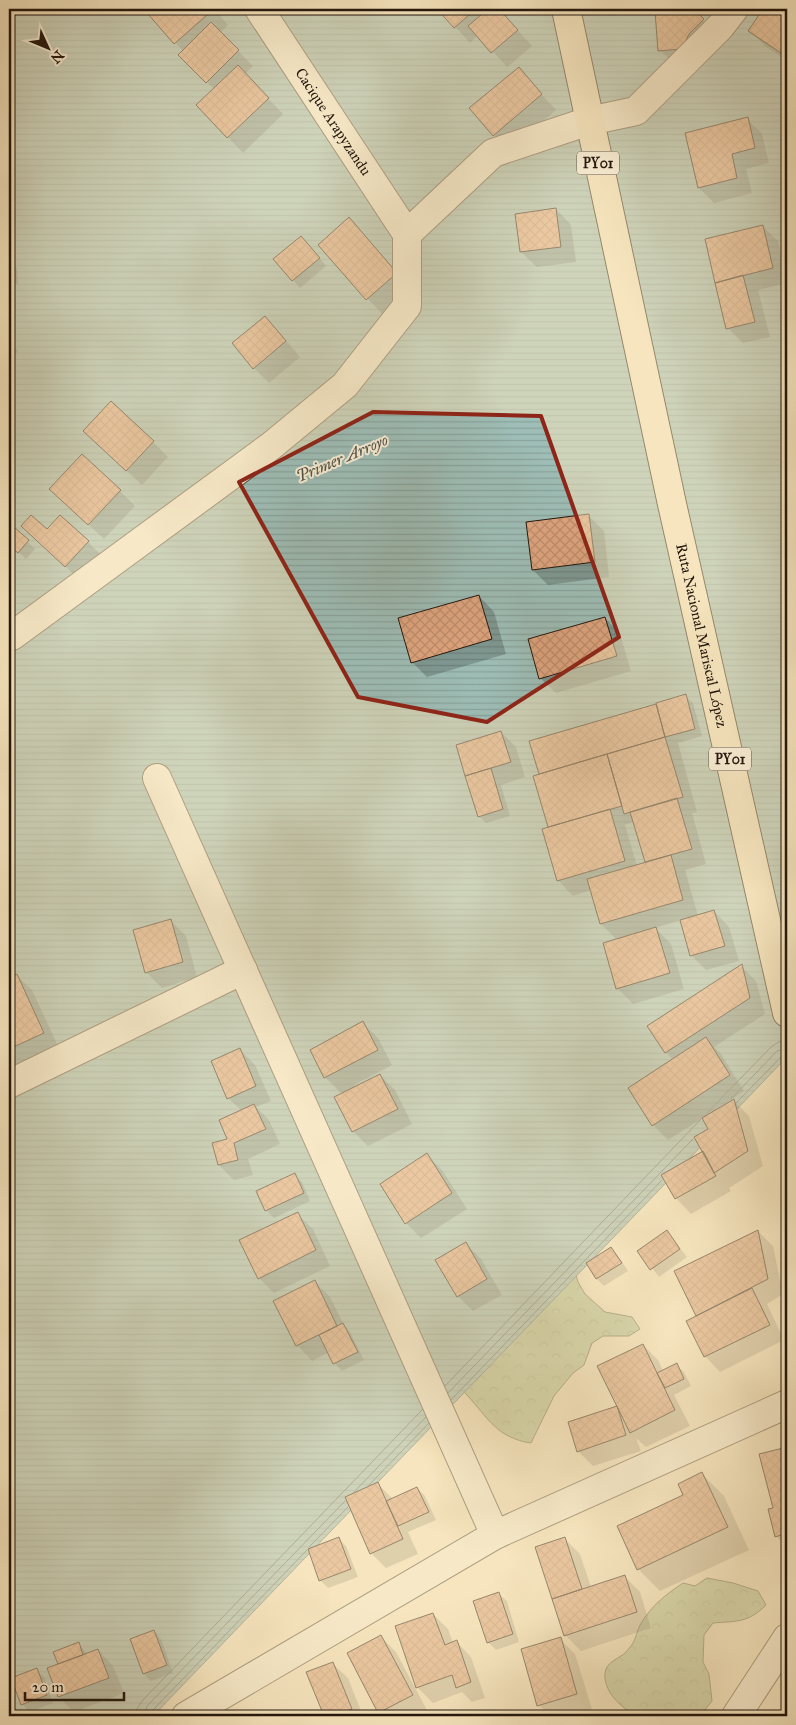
<svg xmlns="http://www.w3.org/2000/svg" width="796" height="1725" viewBox="0 0 796 1725" font-family="'IM FELL Great Primer',serif">
<defs>
<pattern id="forest-crowns" width="20" height="18" patternUnits="userSpaceOnUse" patternTransform="scale(1.25)"><rect width="20" height="18" fill="#b7c695"/><path d="M2 6a3 3 0 1 1 6 0M12 15a3 3 0 1 1 6 0" fill="none" stroke="#9da97f"/></pattern>
<pattern id="water-rules" width="6" height="5" patternUnits="userSpaceOnUse" patternTransform="scale(1.25)"><rect width="6" height="5" fill="#9ebeb7"/><path d="M0 2.5h6" fill="none" stroke="#88a39c"/></pattern>
<pattern id="building-cross-hatch" width="8" height="8" patternUnits="userSpaceOnUse" patternTransform="scale(1.25)"><rect width="8" height="8" fill="#dea47e"/><path d="M0 0l8 8M0 8l8-8" fill="none" stroke="#be8c6c"/></pattern>
</defs>
<rect width="100%" height="100%" fill="#f6e5be"/>
<filter id="stains"><feTurbulence type="fractalNoise" baseFrequency=".004" numOctaves="4"/><feColorMatrix values="0 0 0 0 .2 0 0 0 0 .09 0 0 0 0 .02 0 0 0 .5 -.17"/></filter>
<radialGradient id="worn" r=".72"><stop offset=".6" stop-color="#630" stop-opacity="0"/><stop offset="1" stop-color="#630" stop-opacity=".3"/></radialGradient>
<!-- forest -->
<path fill="url(#forest-crowns)" stroke="#6d6e51" d="M566 1241 578 1282 585 1294 605 1312 632 1317 640 1329 629 1336H603L592 1343 584 1365 573 1373 554 1396 531 1443C497 1438 488 1418 467 1395 461 1388 453 1382 446 1376Z
M707 1578 733 1583 758 1591 766 1605C748 1623 737 1621 713 1623L704 1635 703 1662 709 1674 712 1701 700 1716C681 1716 661 1719 642 1716 625 1714 599 1689 606 1669 609 1661 620 1658 626 1652 628 1650 631 1646 633 1643 636 1638 637 1631 640 1625 652 1605 664 1596 683 1583L695 1586Z"/>
<!-- water -->
<path fill="url(#water-rules)" stroke="#6d7b73" d="M9 9H787V1057L153 1716H9Z"/>
<!-- shadow -->
<path fill="#0003" fill-rule="evenodd" d="M156 9H214L228 25 220 33 253 66 245 74 283 114 243 153 197 105 214 89 180 55 183 51 150 14Z
M439 9H509L503 14 532 46 507 67 478 35 470 43Z
M663 9H691L718 35 675 65 660 50 657 12Z
M765 9H776L787 16V61L765 46 750 31Z
M518 69 556 110 509 151 471 109Z
M747 119 762 134 769 163 746 169 752 193 714 203 699 188Z
M556 209 571 225 576 262 537 267 521 252 517 215Z
M349 219 412 289 382 314 319 245Z
M762 226 778 241 787 283 758 290 770 337 743 343 728 328 706 240Z
M309 245 326 266 300 288 275 259Z
M9 260 17 268 18 284H9Z
M265 317 280 333 300 357 269 383 254 368Z
M9 342 18 351 9 362Z
M153 442 168 457 142 485 100 446Z
M120 491 135 506 104 539 66 504Z
M589 516 604 531 609 577 548 585 533 570Z
M15 530 35 549 26 559 9 543V537Z
M47 531 88 542 103 557 81 581 38 541Z
M9 554 16 561 9 568Z
M479 596 494 612 506 654 427 677 412 662Z
M605 618 620 634 631 671 556 693 540 678Z
M685 696 693 703 702 736 678 743 697 812 692 813 706 864 685 870 698 916 714 911 729 927 739 961 706 970 691 955 681 920 655 928 671 944 684 989 633 1004 617 988V940L601 924 591 890 573 896 558 880 549 828 535 777 541 775 531 742 656 705 659 708ZM634 822 646 863 637 866 625 825Z
M501 732 516 747 525 777 501 785 510 816 486 823 479 816 457 745Z
M171 921 186 936 197 977 162 988 146 972Z
M741 966 756 981 765 1014 714 1047 721 1054 744 1091 718 1108 719 1110 734 1101 749 1116 763 1166 729 1188 731 1191 691 1214 676 1198 704 1151 710 1129 704 1117 668 1140 653 1125 673 1060 666 1052 649 1027Z
M16 975 32 990 59 1048 11 1070 9 1067V979Z
M363 1023 378 1038 392 1065 354 1085 356 1087 380 1075 395 1090 412 1124 368 1146 353 1131 342 1094 325 1077 311 1050Z
M240 1050 255 1065 271 1101 256 1107 269 1120 280 1144 248 1159 253 1175 234 1180 219 1165 213 1144 229 1139 242 1111 228 1098Z
M427 1155 442 1170 467 1209 421 1238 406 1223Z
M294 1175 302 1182 310 1201 274 1218 266 1210 257 1191Z
M297 1214 313 1229 330 1266 274 1293 259 1278Z
M758 1231 773 1246 783 1294 767 1304 784 1340 720 1372 705 1356 698 1317 675 1272Z
M667 1232 687 1257 659 1277 639 1251Z
M466 1244 481 1259 502 1295 473 1311 458 1296Z
M611 1248 618 1256 628 1271 604 1286 597 1279 587 1263Z
M315 1282 330 1297 344 1325 350 1332 364 1360 342 1371 334 1363 329 1352 312 1361 297 1345Z
M643 1345 658 1360 663 1371 676 1365 684 1372 691 1386 674 1395 690 1426 646 1447 636 1438 641 1451 593 1466 578 1451 569 1422 618 1407Z
M787 1448V1547L776 1536 774 1509 760 1455Z
M702 1474 724 1496 749 1550 660 1591 638 1569 685 1496Z
M378 1484 393 1499 417 1488 425 1496 436 1520 408 1532 418 1554 386 1568 371 1553Z
M339 1539 346 1546 358 1577 328 1588 320 1580Z
M565 1539 580 1554 591 1587 625 1577 640 1592 651 1628 581 1651 566 1636 537 1548Z
M499 1594 507 1601 519 1642 496 1650 488 1642Z
M433 1614 448 1629 453 1643 456 1641 471 1657 485 1698 472 1702 462 1692 433 1703 417 1687Z
M154 1631 161 1639 173 1673 151 1681 144 1674Z
M381 1637 396 1652 427 1710 416 1716H383L379 1712 349 1654Z
M560 1639 575 1654 592 1709 567 1716H550L539 1705Z
M79 1644 87 1654 98 1650 113 1666 124 1693 74 1712 59 1697 60 1665Z
M332 1663 348 1678 363 1716H326L308 1673Z
M36 1670 44 1677 53 1703 29 1712 22 1704Z"/>
<g fill="none" stroke-linecap="round" stroke-linejoin="round">
<!-- shore -->
<path stroke="#606a62" stroke-width="1" d="M731 1099 777 1051 787 1048
M736 1103 782 1056 787 1054
M707 1113 772 1046 779 1042 787 1040
M445 1386 701 1119
M448 1393 693 1139
M451 1400 662 1180
M369 1485 429 1423
M354 1492 426 1417
M309 1547 348 1507
M136 1716 137 1709 142 1701 423 1409
M144 1716 147 1706 345 1501
M150 1716 152 1711 307 1550"/>
</g>
<!-- building -->
<path fill="url(#building-cross-hatch)" stroke="#23170d" d="M154 9H214L174 44 148 14Z
M437 9H476L454 28Z
M488 9H499L518 30 491 53 468 26Z
M661 9H693L704 19 689 34 682 49 658 51 655 11Z
M763 9H779L787 14V57L748 31Z
M211 22 239 50 206 83 178 55Z
M238 65 269 98 227 138 196 105Z
M519 67 542 94 493 136 469 108Z
M748 117 755 148 732 154 737 178 698 188 685 133Z
M556 208 561 247 520 252 515 214Z
M349 217 397 273 366 300 318 245Z
M763 225 773 268 715 283 705 239Z
M301 236 320 258 292 281 273 259Z
M743 275 755 322 726 329 715 283Z
M265 316 286 341 253 369 232 343Z
M111 401 154 441 126 471 83 431Z
M82 454 121 490 88 525 49 489Z
M589 514 595 562 532 570 526 522Z
M31 515 47 529 60 515 89 541 65 567 21 526Z
M15 528 29 540 18 553 9 545V535Z
M479 595 492 639 411 663 398 618Z
M605 617 617 656 539 679 528 639Z
M686 694 695 729 665 737 656 703Z
M656 704 665 737 539 774 529 741Z
M501 731 511 762 465 776 456 745Z
M665 737 683 797 624 814 607 754Z
M607 754 622 806 548 827 533 776Z
M491 768 503 809 478 817 465 776Z
M677 798 692 849 645 862 630 812Z
M610 809 625 861 557 881 542 829Z
M671 855 683 900 600 924 587 879Z
M714 910 725 946 690 956 680 920Z
M171 919 183 962 145 973 133 930Z
M656 927 670 973 616 989 603 943Z
M742 964 750 998 665 1053 647 1026Z
M17 974 44 1033 9 1049V977Z
M363 1021 378 1050 324 1078 310 1050Z
M706 1037 730 1075 652 1126 628 1088Z
M240 1048 256 1086 227 1099 211 1061Z
M380 1074 398 1109 352 1132 334 1097Z
M734 1099 748 1151 714 1173 694 1137 708 1129 702 1118Z
M254 1104 266 1129 234 1143 238 1160 218 1165 212 1143 227 1139 219 1120Z
M703 1151 716 1176 675 1199 661 1175Z
M427 1153 452 1193 405 1224 380 1184Z
M295 1173 304 1193 265 1211 256 1191Z
M298 1212 316 1250 258 1279 239 1240Z
M667 1230 680 1249 650 1270 637 1251Z
M758 1230 768 1279 696 1316 674 1271Z
M466 1242 487 1279 457 1297 435 1260Z
M611 1247 622 1263 596 1279 586 1263Z
M315 1280 337 1326 296 1346 273 1301Z
M752 1288 770 1325 704 1357 686 1321Z
M343 1323 358 1352 333 1364 319 1335Z
M643 1344 675 1410 630 1433 597 1366Z
M677 1363 684 1379 665 1388 657 1373Z
M617 1406 626 1435 577 1452 568 1422Z
M787 1447V1533L775 1537 768 1509 773 1508 759 1454Z
M702 1472 728 1527 637 1570 617 1526 683 1495 678 1484Z
M378 1482 403 1539 370 1554 345 1497Z
M417 1487 429 1512 398 1526 386 1501Z
M339 1537 351 1569 319 1581 308 1549Z
M565 1537 582 1589 552 1599 535 1547Z
M625 1575 637 1612 564 1636 552 1599Z
M499 1592 513 1634 487 1643 473 1601Z
M433 1613 445 1645 457 1640 471 1682 456 1688 452 1675 416 1688 395 1626Z
M154 1630 167 1665 143 1674 130 1639Z
M381 1635 413 1695 378 1713 347 1653Z
M561 1637 577 1694 537 1706 521 1649Z
M79 1642 83 1655 58 1664 53 1652Z
M98 1649 109 1678 58 1697 47 1668Z
M333 1662 352 1709 335 1716H324L306 1672Z
M37 1668 47 1695 21 1705 11 1678Z"/>
<g fill="none" stroke-linecap="round" stroke-linejoin="round">
<defs>
<g id="street">
<path id="s1" d="M259 9 407 234"/>
<path d="M9 633 12 636 271 446 345 385 407 306V234L493 153 589 121 636 111 720 27 734 9"/>
<path d="M157 778 495 1535"/>
<path d="M9 1084 243 970"/>
<path d="M186 1716 495 1535 787 1404"/>
<path d="M736 1716 787 1638"/>
</g>
<g id="highway">
<path id="s2" d="M566 9 672 504 787 1013"/>
</g>
</defs>
<!-- street casing -->
<use href="#street" stroke="#584a39" stroke-width="30"/>
<!-- highway casing -->
<use href="#highway" stroke="#23170d" stroke-width="30"/>
<!-- street -->
<use href="#street" stroke="#f9eed5" stroke-width="28"/>
<!-- highway -->
<use href="#highway" stroke="#f6e5be" stroke-width="28"/>
</g>
<!-- marked area -->
<path d="M0 0H796V1725H0ZM373 412 541 416 619 637 487 722 358 697 239 482Z" fill="#f6e5be" fill-opacity=".55" fill-rule="evenodd"/>
<path fill="none" stroke="#8f2418" stroke-width="4" stroke-linejoin="round" d="M373 412 541 416 619 637 487 722 358 697 239 482Z"/>
<g text-anchor="middle" dominant-baseline="central" stroke-width="4" stroke-linejoin="round" paint-order="stroke">
<!-- shield labels -->
<g fill="#f9eed5" stroke="#635849" stroke-width="1">
<rect x="577" y="151.5" width="42" height="23" rx="4"/>
<rect x="709" y="747.5" width="42" height="23" rx="4"/>
</g>
<g font-size="14" font-weight="bold" fill="#23170d">
<text x="598" y="163">PY01</text>
<text x="730" y="759">PY01</text>
</g>
<!-- street labels -->
<g font-size="15" fill="#23170d" stroke="#f9eed5">
<text stroke="none"><textPath href="#s1" startOffset="135">Cacique Arapyzandu</textPath></text>
<text stroke="none"><textPath href="#s2" startOffset="641">Ruta Nacional Mariscal López</textPath></text>
</g>
<!-- water labels -->
<g font-size="16" font-style="italic" fill="#4e5148" stroke="#f9eed5">
<text transform="translate(342 458) rotate(-23)">Primer Arroyo</text>
</g>
</g>
<!-- margin -->
<rect width="796" height="1725" fill="none" stroke="#f6e5be" stroke-width="30"/>
<rect x="10" y="10" width="776" height="1705" fill="none" stroke="#23170d" stroke-width="2.5"/>
<rect x="15" y="15" width="766" height="1695" fill="none" stroke="#23170d"/>
<!-- north arrow -->
<g transform="translate(48 48) rotate(134)" stroke="#f9eed5" stroke-width="4" paint-order="stroke">
<path d="M0-4L9 19L0 12L-9 19Z" fill="#23170d"/>
<text y="-8" font-size="14" font-weight="bold" text-anchor="middle" fill="#23170d">N</text>
</g>
<!-- scale -->
<path d="M25 1692v8h99v-8" fill="none" stroke="#23170d" stroke-width="2.5"/>
<text x="32" y="1692" font-size="15" fill="#23170d" stroke="#f9eed5" stroke-width="4" paint-order="stroke">20 m</text>
<rect width="100%" height="100%" filter="url(#stains)"/>
<rect width="100%" height="100%" fill="url(#worn)"/>
</svg>
